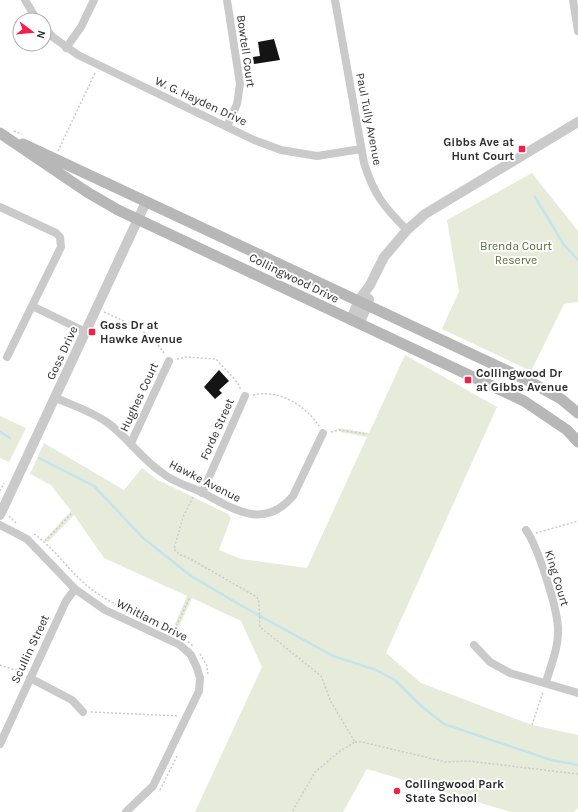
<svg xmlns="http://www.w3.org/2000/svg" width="578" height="812" viewBox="0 0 578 812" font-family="Karla,sans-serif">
<rect width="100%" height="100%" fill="#fff"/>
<!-- green -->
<path fill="#e6ecd9" d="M532 173 578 231V302L564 304 531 371 442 329 459 291 447 220Z
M405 355 497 407 386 653 421 683 532 725 578 735V808L574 812H511L367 769 343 812H195L262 667 241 621 192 598 176 633 172 631 187 596 104 558 74 515 48 542 45 539 71 511 51 485 30 474 44 443 124 490 142 468 156 479 228 514 231 518 219 550 241 559 307 568 367 437 340 432 338 428 369 433Z
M0 416 26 428 9 462 0 458Z"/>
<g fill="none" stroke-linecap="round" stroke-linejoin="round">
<!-- stream -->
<path stroke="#c3e3ee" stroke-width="2.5" d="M535 197 564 245 578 260
M0 432 10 438
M39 458 94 486 142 537 191 576 242 606 333 656 376 670 395 680 420 705 444 724 551 760 578 765"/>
</g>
<!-- building -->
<path fill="#141414" d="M274 39 280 60 254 64 253 57 260 56 258 42Z
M219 370 229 381 219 390 222 393 215 399 204 387Z"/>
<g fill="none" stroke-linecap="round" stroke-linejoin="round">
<!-- path -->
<path stroke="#cacaca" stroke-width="1.5" stroke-dasharray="2 2" stroke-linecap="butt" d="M14 131 22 134
M58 151 95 73
M104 312C128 323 151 331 165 355
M177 359 186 357 216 359 237 382 241 390
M253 395C279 389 305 405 319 426
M331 432 339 430 367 434
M0 491 4 483
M193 497 183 517 174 549 180 555 187 557 257 597 259 602 260 627 321 676 331 702 355 742 340 751 315 772 292 812
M9 516 16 523
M536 533 578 521
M34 534C53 547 66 567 83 582 104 602 131 610 155 624
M45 541 72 513
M173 633 190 597
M185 639 194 647
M200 654 207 666 208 675
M0 665 25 673
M91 712 179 716
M532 725 543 692
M355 742H362L446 762 468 761 578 774
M160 790 178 754"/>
<!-- minor -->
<path stroke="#cacaca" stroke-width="8" d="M25 0 37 20
M227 0 240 84 237 104 227 127
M335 0 364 163C374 195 384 207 407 230
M573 0 578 31
M44 28 54 38 78 55 254 140 281 150 317 156 361 149
M66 48 81 27 94 0
M0 207 56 233 60 237 61 247 32 306 86 332
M7 357 32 306
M56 398C72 405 93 412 108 423 127 437 141 458 161 472 173 482 185 485 199 491 232 507 262 532 293 496L323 433
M131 443 169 361
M202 493 245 396
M0 525 27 539 75 589 105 610 180 645 191 655 197 668 200 678 199 691 153 786 126 812
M526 530C538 547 557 607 558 628 559 647 551 665 546 682
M474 645 490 662 510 673 578 693
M30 678 72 700 83 712
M0 744 66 601 75 589"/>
<!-- tertiary -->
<path stroke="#cacaca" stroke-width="10" d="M351 319 359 300 370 285 384 257 407 230 425 214 578 122
M359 324 368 304 369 299
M0 515 146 202"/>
<!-- secondary -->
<path stroke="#b7b7b7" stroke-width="11" d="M0 133 87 192 118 210 524 401 567 430 578 442
M23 144 527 380 561 399 578 413"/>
</g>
<!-- markers -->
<g fill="#f3204b" stroke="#fff" stroke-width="1.5">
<rect x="518" y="145" width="8" height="8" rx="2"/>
<rect x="88" y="328" width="8" height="8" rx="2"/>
<rect x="464" y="376" width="8" height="8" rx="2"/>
<circle cx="397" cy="791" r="4"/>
</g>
<g text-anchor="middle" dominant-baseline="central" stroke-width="4" stroke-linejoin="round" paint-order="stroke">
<!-- street labels -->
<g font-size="12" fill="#2d2d2d" stroke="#fff">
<text transform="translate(246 51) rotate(82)">Bowtell Court</text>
<text transform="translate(201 101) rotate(25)">W. G. Hayden Drive</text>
<text transform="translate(369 119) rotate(79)">Paul Tully Avenue</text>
<text transform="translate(294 278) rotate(26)">Collingwood Drive</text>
<text transform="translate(62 353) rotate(-65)">Goss Drive</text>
<text transform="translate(139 397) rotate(-65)">Hughes Court</text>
<text transform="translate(217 429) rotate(-66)">Forde Street</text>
<text transform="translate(205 481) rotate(27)">Hawke Avenue</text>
<text transform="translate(557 578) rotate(73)">King Court</text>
<text transform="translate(152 620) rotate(27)">Whitlam Drive</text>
<text transform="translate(30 649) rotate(-65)">Scullin Street</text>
</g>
<!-- poi labels -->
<g font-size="12" font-weight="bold" fill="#2d2d2d" stroke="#fff" text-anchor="start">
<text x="514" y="142" text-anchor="end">Gibbs Ave at<tspan x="514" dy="14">Hunt Court</tspan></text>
<text x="100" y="325">Goss Dr at<tspan x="100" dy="14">Hawke Avenue</tspan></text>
<text x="476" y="373">Collingwood Dr<tspan x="476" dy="14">at Gibbs Avenue</tspan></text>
<text x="405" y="784">Collingwood Park<tspan x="405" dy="14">State School</tspan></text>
</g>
<!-- park labels -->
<g font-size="12" fill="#576c37" stroke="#fff">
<text x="516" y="246">Brenda Court<tspan x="516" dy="14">Reserve</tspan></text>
</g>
</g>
<!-- north arrow -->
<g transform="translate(32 32) rotate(106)"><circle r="19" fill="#ffffff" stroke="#ababab"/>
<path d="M0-3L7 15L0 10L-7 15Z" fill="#f3204b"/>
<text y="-6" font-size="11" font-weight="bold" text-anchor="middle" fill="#2d2d2d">N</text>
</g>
</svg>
